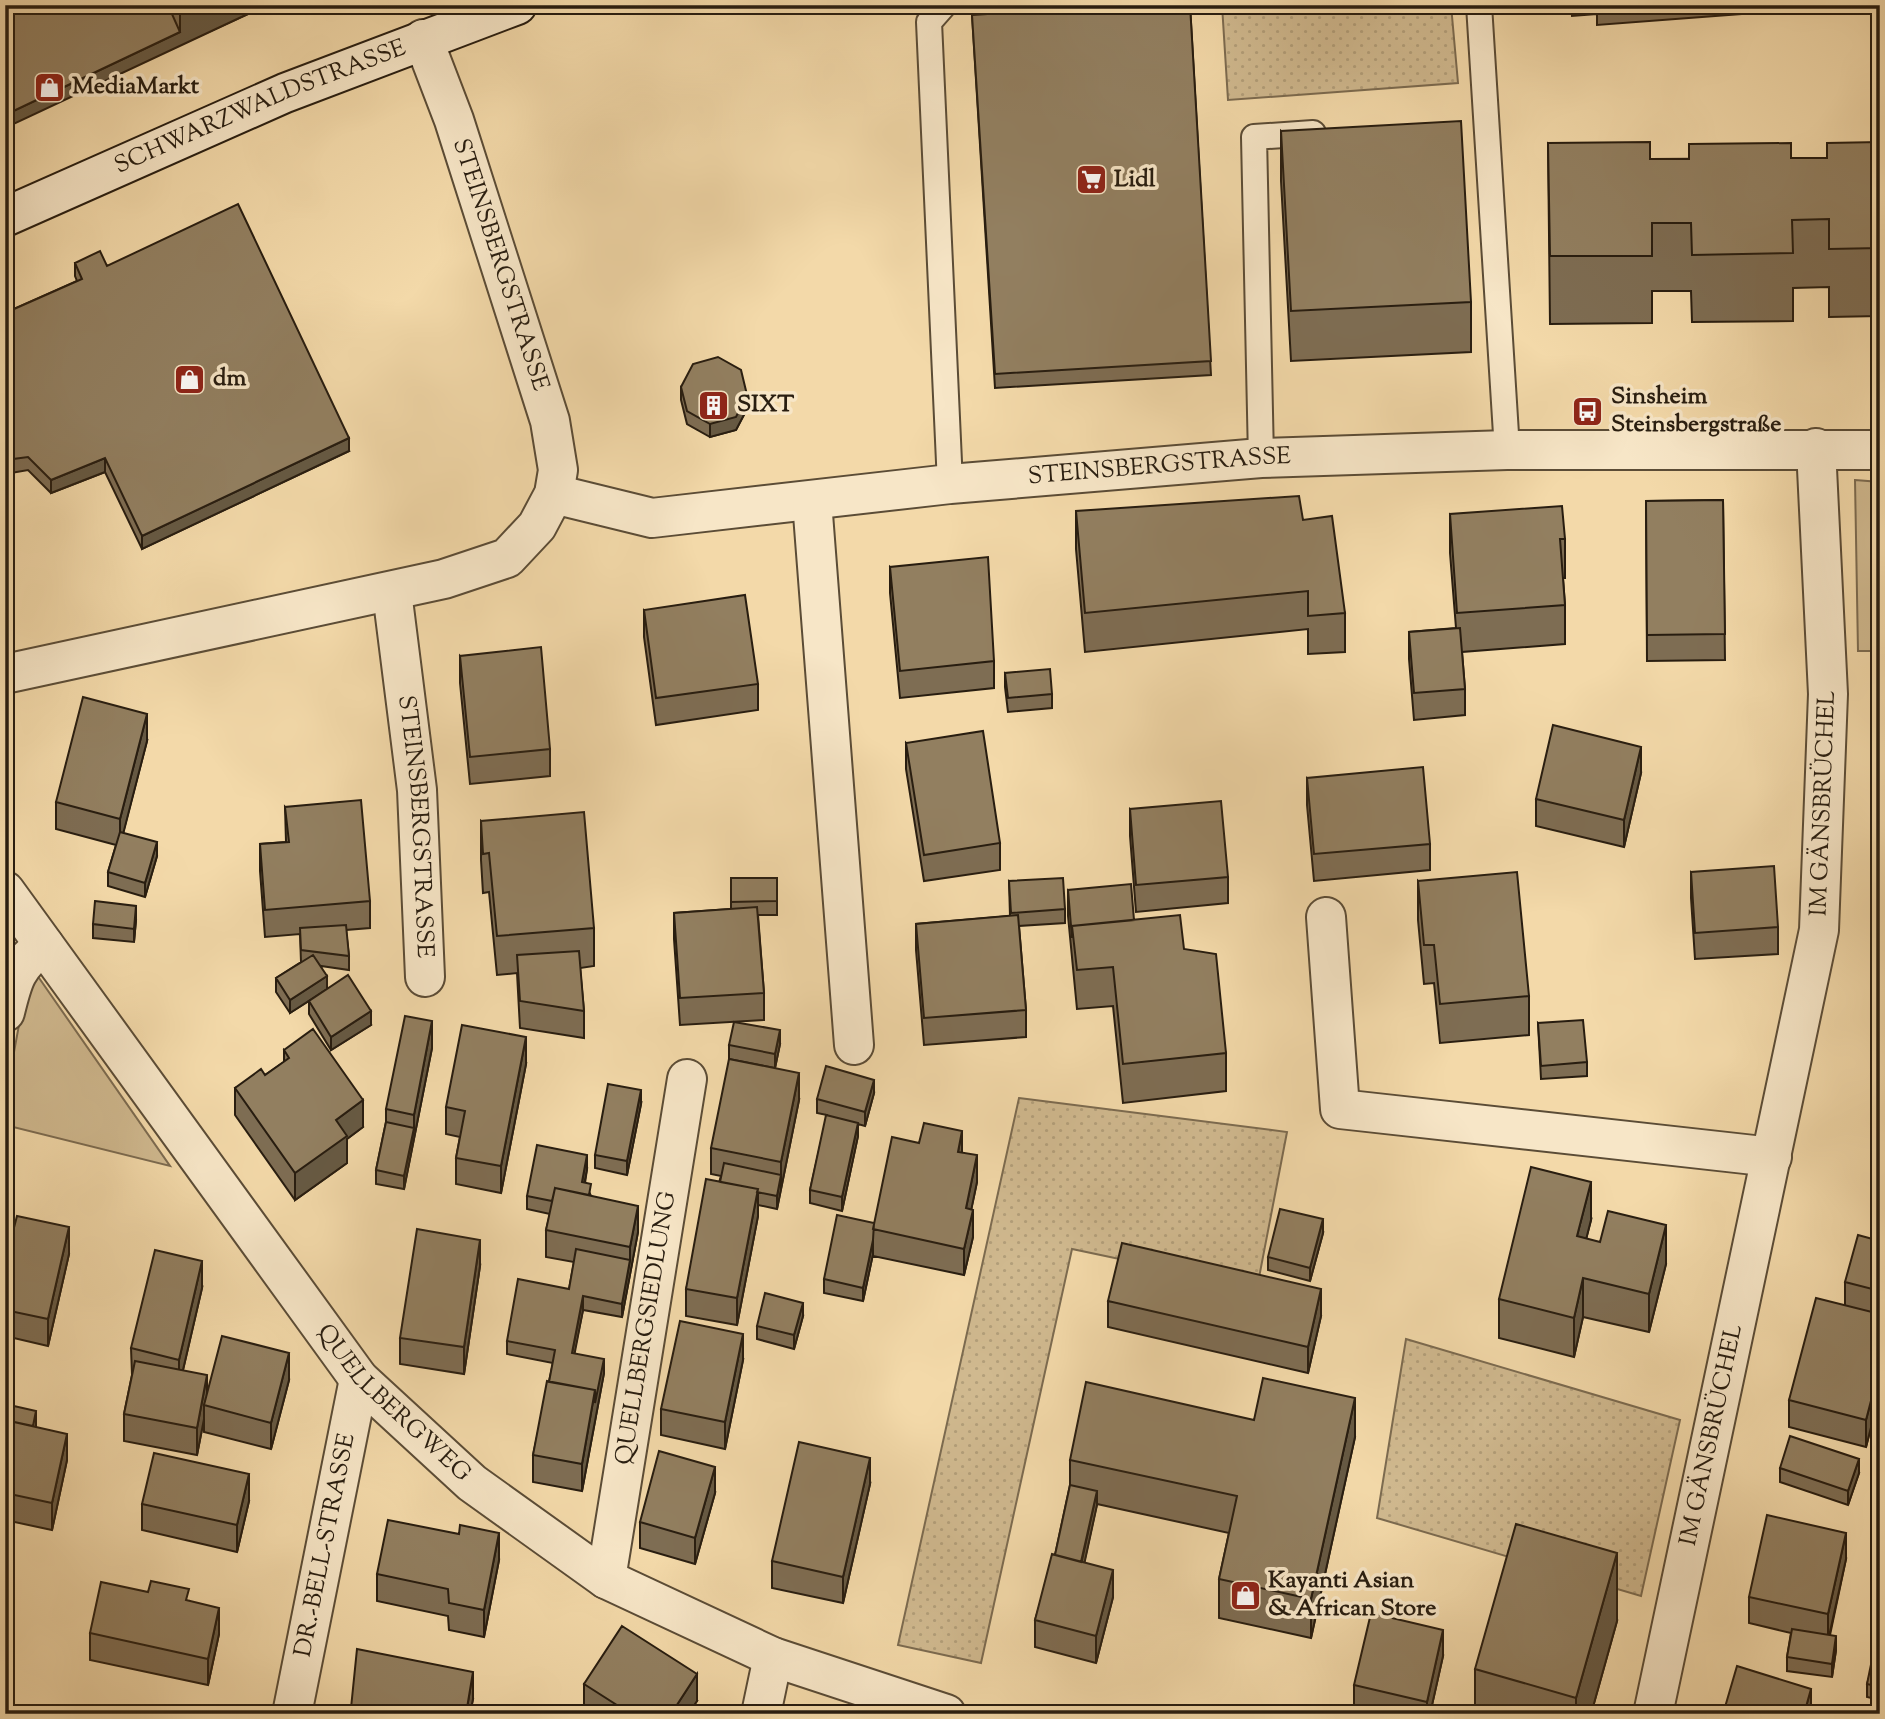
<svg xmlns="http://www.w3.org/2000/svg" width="1885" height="1719" viewBox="0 0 1885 1719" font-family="'Sorts Mill Goudy',serif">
<defs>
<pattern id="grass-dots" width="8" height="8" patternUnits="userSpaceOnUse" patternTransform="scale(1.75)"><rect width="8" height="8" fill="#d0b98f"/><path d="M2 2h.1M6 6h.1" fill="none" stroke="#b39f7a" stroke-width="1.8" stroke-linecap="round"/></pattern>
</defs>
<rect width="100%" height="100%" fill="#f3d9a9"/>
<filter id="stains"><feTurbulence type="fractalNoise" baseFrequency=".00286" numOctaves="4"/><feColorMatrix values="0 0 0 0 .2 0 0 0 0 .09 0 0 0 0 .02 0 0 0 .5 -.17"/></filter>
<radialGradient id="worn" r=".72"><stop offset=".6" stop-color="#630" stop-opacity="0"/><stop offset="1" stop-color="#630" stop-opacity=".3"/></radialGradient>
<!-- grass -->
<path fill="url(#grass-dots)" stroke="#7c6b50" stroke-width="2" d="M1222 5H1451L1458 83 1228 100Z
M1019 1098 1287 1132 1257 1288 1072 1249 981 1663 898 1645Z
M1406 1339 1680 1420 1641 1596 1377 1518Z"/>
<!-- park -->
<path fill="#d0b98f" stroke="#7c6b50" stroke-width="2" d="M1855 480 1880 482V651H1858Z
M30 965 170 1166 5 1125V1101Z"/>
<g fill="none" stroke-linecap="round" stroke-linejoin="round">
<defs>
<path id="lane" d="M944 5 929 22 950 484
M1479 5 1507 450
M1261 458 1254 137 1313 133"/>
<g id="street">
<path id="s1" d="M554 494 652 518 950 484 1261 458 1507 450H1880"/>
<path d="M812 501 854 1045"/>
<path id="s2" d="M392 592 417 790 425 977"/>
<path d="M5 674 444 579 507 558 537 526 554 494 558 470 550 421 454 120 423 39"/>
<path id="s3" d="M5 891 359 1379 472 1483 606 1579 773 1657 946 1714"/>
<path d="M1326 917 1340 1109 1772 1157"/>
<path d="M5 1012C13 979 16 966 44 945"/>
<path id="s4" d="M606 1579 687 1079"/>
<path id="s5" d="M292 1714 359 1379"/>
<path d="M761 1714 773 1657"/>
<path id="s6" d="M1653 1714 1819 930 1828 694 1816 448"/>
</g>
<g id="secondary">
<path id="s7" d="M5 217 285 93 517 5"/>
</g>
</defs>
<!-- lane casing -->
<use href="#lane" stroke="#5b4c36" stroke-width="28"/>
<!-- street casing -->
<use href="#street" stroke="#5b4c36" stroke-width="42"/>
<!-- secondary casing -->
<use href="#secondary" stroke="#281d10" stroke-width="42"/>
<!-- lane -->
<use href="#lane" stroke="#f7e6c7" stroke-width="24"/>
<!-- street -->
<use href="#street" stroke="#f7e6c7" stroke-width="38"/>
<!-- secondary -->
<use href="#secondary" stroke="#f7e6c7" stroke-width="38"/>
</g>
<!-- wall -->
<path fill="#7e6d53" stroke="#281d10" stroke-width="2" d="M5 5H250V13L180 45Z
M1001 5H1190L1211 375 995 388 972 15 1002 13Z
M1571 5H1741V14L1597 25V14L1572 16Z
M1776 5H1863L1776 11Z
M1281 131 1471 302V352L1291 361 1281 181Z
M1880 142V316L1829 317V287L1793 288V321L1692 322 1691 291H1652V323L1550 324 1548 143 1650 159 1827 158Z
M75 263 107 266 349 451 142 549 105 472 51 493 28 470 5 474V313L77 281 75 276Z
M681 387 747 409 736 430 710 437 687 424 681 400Z
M1723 500 1725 660 1647 661 1646 501Z
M1076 511 1303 520 1345 613V652L1308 654V629L1085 652 1076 549Z
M1450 514 1565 539V578H1563L1565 605V644L1462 652 1465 689V715L1414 720 1409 659V632L1456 628 1450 553Z
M890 567 994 661V688L900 698 890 593Z
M644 610 758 684V710L656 725 644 637Z
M460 656 550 749V776L470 784 460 683Z
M1005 673 1052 694V708L1008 712 1005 687Z
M147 741 123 833 157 856 145 897 108 886V872L116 845 56 829V802Z
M906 743 1000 843V870L924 881 906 769Z
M1641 773 1624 847 1536 826V799Z
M1307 778 1430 844V870L1314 881 1307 805Z
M285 807 370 901V928L346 930 349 956V970L321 966 327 989 371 1025 331 1050 309 1014V1001L290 1013 276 992V978L301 962 300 934 265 937 260 871V844L286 842Z
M1130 809 1228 877V903L1136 912 1130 836Z
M481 821 594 928V966L580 968 584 1011V1038L520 1028 517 973 497 975 489 892 483 893 481 860Z
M1691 872 1778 927V954L1695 959 1691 898Z
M731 878H777V915H758L764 993V1020L680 1025 674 939V913L731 909Z
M1009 881 1065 909V923L1019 926 1026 1010V1037L924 1045 916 950V924L1010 916Z
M1418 881 1529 996V1035L1440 1043 1434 983 1424 984 1418 920Z
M1068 890 1134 920 1184 949 1226 1053V1091L1123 1103 1113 1006 1077 1009 1068 916Z
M136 920 134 942 93 938V924Z
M1538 1023 1587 1062V1076L1541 1079Z
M780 1044 775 1068 729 1059V1045Z
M432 1048 404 1189 376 1184V1170L386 1122V1109Z
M284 1050 363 1127 347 1139V1163L295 1200 235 1115V1088L265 1075 284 1062Z
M526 1064 501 1193 456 1184V1158L460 1137 446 1134V1107Z
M874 1093 865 1126 858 1124V1136L842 1211 810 1203V1190L827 1115 817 1113V1099Z
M799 1100 777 1209 758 1205V1216L737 1325 686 1316V1289L721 1176 711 1174V1148Z
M641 1104 627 1175 595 1168V1155Z
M962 1152 977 1182 971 1210 973 1237 964 1275 873 1256V1254L863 1301 824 1293V1279L874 1223Z
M587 1169 585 1183 591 1196 638 1232 622 1317 583 1310 574 1353 604 1373 582 1491 533 1482V1455L553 1363 507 1354V1341L569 1289 574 1262 546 1257V1230L550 1214 527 1209V1196Z
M1591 1220 1586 1239 1666 1264 1649 1332 1583 1317 1574 1357 1499 1338V1299Z
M1323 1233 1310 1281 1268 1270V1257Z
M1880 1241V1392L1866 1447 1789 1427V1400L1845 1306V1282Z
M5 1242 69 1254 48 1346 5 1336Z
M480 1266 464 1374 400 1364V1338Z
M202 1288 183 1370 207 1391 289 1380 271 1449 204 1432V1419L197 1455 124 1441V1414L132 1375 131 1348Z
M1108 1301 1321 1316 1308 1373 1108 1327Z
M803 1316 794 1349 757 1339V1326Z
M743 1360 725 1449 661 1435V1409Z
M5 1404 36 1425V1427L67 1460 52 1530 5 1520Z
M1254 1420 1355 1437 1311 1638 1219 1618V1579L1229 1533 1097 1504 1084 1563 1113 1597 1096 1663 1035 1647V1620L1055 1555 1070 1485V1460Z
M1780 1468 1859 1473 1848 1505 1780 1482Z
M870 1484 843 1603 772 1588V1561Z
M715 1493 695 1564 640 1548V1522Z
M249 1501 237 1552 142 1530V1504Z
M1846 1559 1830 1635 1836 1650 1832 1677 1787 1671V1657L1791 1633 1749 1623V1597Z
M499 1560 484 1637 449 1630 448 1616 377 1601V1574Z
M189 1601 219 1634 208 1685 90 1660V1633Z
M1617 1621 1591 1714H1475V1669Z
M1880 1641V1700L1867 1697V1684Z
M1443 1656 1430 1714H1362L1354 1712V1685Z
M584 1684 697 1701 688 1714H590L584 1710Z
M473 1699 470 1714H351V1708Z"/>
<!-- shaded-wall -->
<path fill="#665943" stroke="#281d10" stroke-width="2" d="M180 5H250V13L5 128V115L180 32Z
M747 395V409L736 430 710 437V424Z
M349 438V451L142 549V536Z
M105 458V472L51 493V480Z
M147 714V741L120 846V819Z
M1641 747V773L1624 847V820Z
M157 842V856L145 897V883Z
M136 906V920L134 942V929Z
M327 976V989L290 1013V1000Z
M371 1011V1025L331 1050V1037Z
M432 1021V1048L404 1189V1176L414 1128V1115Z
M780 1030V1044L775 1068V1054Z
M526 1037V1064L501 1193V1166Z
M799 1073V1100L781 1189V1162Z
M874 1080V1093L865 1126V1112Z
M641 1090V1104L627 1175V1161Z
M363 1100V1127L347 1139V1163L295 1200V1173L336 1120Z
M858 1123V1136L842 1211V1197Z
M962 1131V1158L958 1152Z
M587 1155V1169L582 1196V1182Z
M977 1155V1182L966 1235V1208Z
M781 1175V1189L777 1209V1196Z
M1591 1182V1220L1577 1275V1236Z
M758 1189V1216L737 1325V1298Z
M638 1206V1232L622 1317V1304L630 1260V1247Z
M973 1210V1237L964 1275V1249Z
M1323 1219V1233L1310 1281V1268Z
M1666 1225V1264L1649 1332V1294Z
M69 1227V1254L48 1346V1319Z
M480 1240V1266L464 1374V1347Z
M873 1240V1254L863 1301V1288Z
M202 1261V1288L179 1387V1360Z
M1583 1278V1317L1574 1357V1318Z
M1321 1289V1316L1308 1373V1347Z
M583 1296V1310L572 1367V1353Z
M803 1303V1316L794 1349V1335Z
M743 1334V1360L725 1449V1422Z
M289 1353V1380L271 1449V1423Z
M604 1359V1373L582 1491V1464L595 1390Z
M1880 1366V1392L1866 1447V1420Z
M207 1375V1402L204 1405V1419L197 1455V1428Z
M1355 1398V1437L1311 1638V1599Z
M36 1411V1425L29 1452V1439Z
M67 1434V1460L52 1530V1503Z
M870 1458V1484L843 1603V1577Z
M1859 1459V1473L1848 1505V1491Z
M715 1467V1493L695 1564V1538Z
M249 1474V1501L237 1552V1525Z
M1097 1491V1505L1079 1588V1574Z
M499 1533V1560L484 1637V1610Z
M1846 1533V1559L1828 1641V1614Z
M1617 1553V1621L1591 1714H1576V1698Z
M1113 1570V1597L1096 1663V1636Z
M219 1608V1634L208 1685V1659Z
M1443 1630V1656L1430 1714H1427V1702Z
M1836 1636V1650L1832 1677V1664Z
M473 1672V1699L470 1714H466Z
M697 1674V1701L688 1714H671Z
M1811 1689V1714H1804Z"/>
<!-- building -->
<path fill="#927f60" stroke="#281d10" stroke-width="2" d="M5 5H168L180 32 5 115Z
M1002 5H1190L1211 361 995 374 972 15 1002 13Z
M1461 121 1471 302 1291 311 1281 131Z
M1650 142V159H1689V144L1791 143V158H1827V143L1880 142V248L1829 249V219L1792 220 1793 253 1692 255 1691 223H1652V256H1550L1548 143Z
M238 204 349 438 142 536 105 458 51 480 28 457 5 460V313L82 279 75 263 100 251 107 266Z
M718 357 741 370 747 395 736 417 710 424 687 411 681 387 693 364Z
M1299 496 1303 520 1332 516 1345 613 1308 616V591L1085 613 1076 511Z
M1723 500 1725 634 1647 635 1646 501Z
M1562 506 1565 539H1560L1565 605 1457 613 1450 514Z
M988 557 994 661 900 671 890 567Z
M745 595 758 684 656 698 644 610Z
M1460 628 1465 689 1414 693 1409 632Z
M541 647 550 749 470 757 460 656Z
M1050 669 1052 694 1008 698 1005 673Z
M83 697 147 714 120 819 56 802Z
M1553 725 1641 747 1624 820 1536 799Z
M983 731 1000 843 924 855 906 743Z
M1423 767 1430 844 1314 854 1307 778Z
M361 800 370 901 265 910 260 844 289 842 285 807Z
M1221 801 1228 877 1136 885 1130 809Z
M584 812 594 928 497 936 489 853 483 854 481 821Z
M120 832 157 842 145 883 108 872Z
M1774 866 1778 927 1695 933 1691 872Z
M1517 872 1529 996 1440 1004 1434 945H1424L1418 881Z
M731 878H777V901L731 902Z
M1063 878 1065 909 1011 913 1009 881Z
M1131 884 1134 920 1072 926V938L1068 890Z
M95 901 136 906 134 929 93 924Z
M757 907 764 993 680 998 674 913Z
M1018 915 1026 1010 924 1018 916 924Z
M1180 915 1184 949 1216 954 1226 1053 1123 1064 1113 967 1077 970 1072 926Z
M346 925 349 956 301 950 300 928Z
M579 951 584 1011 520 1001 517 955Z
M313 955 327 976 290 1000 276 978Z
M348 975 371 1011 331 1037 309 1001Z
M405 1016 432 1021 414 1115 386 1109Z
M1583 1020 1587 1062 1541 1066 1538 1023Z
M734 1022 780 1030 775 1054 729 1045Z
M462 1025 526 1037 501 1166 456 1158 465 1111 446 1107Z
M313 1029 363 1100 336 1120 347 1136 295 1173 235 1088 261 1069 265 1075 289 1058 284 1050Z
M729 1059 799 1073 781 1162 711 1148Z
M826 1066 874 1080 865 1112 817 1099Z
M608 1084 641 1090 627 1161 595 1155Z
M826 1115 858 1123 842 1197 810 1190Z
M386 1122 414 1128 404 1176 376 1170Z
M924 1123 962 1131 958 1152 977 1155 966 1208 973 1210 964 1249 873 1229 892 1137 919 1143Z
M537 1145 587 1155 582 1182 591 1184 589 1195 555 1188 552 1201 527 1196Z
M724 1163 781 1175 777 1196 757 1192 758 1189 720 1182Z
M1531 1167 1591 1182 1577 1236 1600 1242 1608 1211 1666 1225 1649 1294 1583 1278 1574 1318 1499 1299Z
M706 1179 758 1189 737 1298 686 1289Z
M555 1188 638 1206 630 1247 546 1230Z
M1280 1209 1323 1219 1310 1268 1268 1257Z
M837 1215 874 1223 873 1240 863 1288 824 1279Z
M17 1216 69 1227 48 1319 5 1310V1282L9 1261H5V1242L10 1243Z
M417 1229 480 1240 464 1347 400 1338Z
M1858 1235 1880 1241V1291L1845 1282Z
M1122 1243 1321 1289 1308 1347 1108 1301Z
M576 1249 630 1260 622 1304 583 1296 572 1353 604 1359 595 1403V1390L549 1382 555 1350 507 1341 518 1279 569 1289Z
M155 1250 202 1261 179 1360 131 1348Z
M765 1293 803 1303 794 1335 757 1326Z
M1816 1298 1880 1314V1366L1866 1420 1789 1400Z
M680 1321 743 1334 725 1422 661 1409Z
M222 1336 289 1353 271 1423 204 1405Z
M135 1361 207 1375 197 1428 124 1414Z
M1263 1378 1355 1398 1311 1599 1219 1579 1237 1496 1070 1460 1086 1382 1254 1420Z
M547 1381 595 1390 582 1464 533 1455Z
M5 1404 36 1411 33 1426 5 1420Z
M5 1420 67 1434 52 1503 5 1493Z
M1790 1436 1859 1459 1848 1491 1780 1468Z
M799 1442 870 1458 843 1577 772 1561Z
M659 1451 715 1467 695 1538 640 1522Z
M154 1453 249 1474 237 1525 142 1504Z
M1070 1485 1097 1491 1081 1562 1055 1555Z
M1767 1515 1846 1533 1828 1614 1749 1597Z
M388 1520 459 1534 460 1525 499 1533 484 1610 449 1603 448 1589 377 1574Z
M1516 1524 1617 1553 1576 1698 1475 1669Z
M1052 1554 1113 1570 1096 1636 1035 1620Z
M151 1581 189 1589 186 1600 219 1608 208 1659 90 1633 101 1582 148 1592Z
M1371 1613 1443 1630 1427 1702 1354 1685Z
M622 1626 697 1674 671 1714H631L584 1684Z
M1792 1629 1836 1636 1832 1664 1787 1657Z
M1876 1640 1880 1641V1687L1867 1684Z
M357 1649 473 1672 466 1714H366L351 1708Z
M1737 1666 1811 1689 1804 1714H1723Z"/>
<!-- icons -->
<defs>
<symbol id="shop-square" viewBox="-11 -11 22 22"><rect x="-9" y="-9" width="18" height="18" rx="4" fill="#8f2418" stroke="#f7e6c7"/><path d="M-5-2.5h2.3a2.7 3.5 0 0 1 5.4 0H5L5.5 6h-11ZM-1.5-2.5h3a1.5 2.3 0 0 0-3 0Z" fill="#fff"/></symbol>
<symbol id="supermarket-square" viewBox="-11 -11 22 22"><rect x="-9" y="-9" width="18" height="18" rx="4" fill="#8f2418" stroke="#f7e6c7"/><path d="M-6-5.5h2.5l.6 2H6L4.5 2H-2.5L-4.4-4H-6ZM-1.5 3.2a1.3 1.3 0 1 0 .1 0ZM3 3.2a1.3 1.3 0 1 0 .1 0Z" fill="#fff"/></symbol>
<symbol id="building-square" viewBox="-11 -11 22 22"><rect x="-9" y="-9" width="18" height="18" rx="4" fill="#8f2418" stroke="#f7e6c7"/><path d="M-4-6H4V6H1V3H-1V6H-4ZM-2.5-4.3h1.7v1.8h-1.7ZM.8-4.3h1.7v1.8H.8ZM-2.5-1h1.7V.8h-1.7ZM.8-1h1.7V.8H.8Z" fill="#fff"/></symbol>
<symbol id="bus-square" viewBox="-11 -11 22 22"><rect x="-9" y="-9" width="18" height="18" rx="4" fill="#8f2418" stroke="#f7e6c7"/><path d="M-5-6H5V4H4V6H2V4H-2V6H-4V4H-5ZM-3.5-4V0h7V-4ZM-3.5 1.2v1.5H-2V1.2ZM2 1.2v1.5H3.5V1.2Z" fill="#fff"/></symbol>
</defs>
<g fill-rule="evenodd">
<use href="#shop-square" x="32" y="70" width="35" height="35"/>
<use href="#supermarket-square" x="1074" y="162" width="35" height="35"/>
<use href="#shop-square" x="172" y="362" width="35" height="35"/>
<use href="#building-square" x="696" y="388" width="35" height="35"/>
<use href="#bus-square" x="1570" y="394" width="35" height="35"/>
<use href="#shop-square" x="1228" y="1578" width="35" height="35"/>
</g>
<g text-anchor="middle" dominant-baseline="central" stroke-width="7" stroke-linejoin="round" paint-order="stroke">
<!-- poi labels -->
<g font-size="24" font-weight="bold" fill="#281d10" stroke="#f7e6c7" text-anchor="start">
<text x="72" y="87">MediaMarkt</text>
<text x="1114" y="180">Lidl</text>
<text x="213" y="379">dm</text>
<text x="1611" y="397">Sinsheim<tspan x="1611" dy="28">Steinsbergstraße</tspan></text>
<text x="737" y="405">SIXT</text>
<text x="1268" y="1581">Kayanti Asian<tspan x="1268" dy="28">&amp; African Store</tspan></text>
</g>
<!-- street labels -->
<g font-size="24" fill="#281d10" stroke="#f7e6c7">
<text stroke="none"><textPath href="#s7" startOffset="278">SCHWARZWALDSTRASSE</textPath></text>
<text transform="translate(500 265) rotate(72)">STEINSBERGSTRASSE</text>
<text stroke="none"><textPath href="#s1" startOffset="611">STEINSBERGSTRASSE</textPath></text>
<text stroke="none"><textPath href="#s6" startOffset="928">IM GÄNSBRÜCHEL</textPath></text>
<text stroke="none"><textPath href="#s2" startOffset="236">STEINSBERGSTRASSE</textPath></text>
<text stroke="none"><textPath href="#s4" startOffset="254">QUELLBERGSIEDLUNG</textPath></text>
<text stroke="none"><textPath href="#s3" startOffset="644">QUELLBERGWEG</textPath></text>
<text stroke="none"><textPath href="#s6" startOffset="285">IM GÄNSBRÜCHEL</textPath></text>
<text stroke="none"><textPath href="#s5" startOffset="172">DR.-BELL-STRASSE</textPath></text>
</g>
</g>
<!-- margin -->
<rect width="1885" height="1719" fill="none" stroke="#f3d9a9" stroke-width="28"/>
<rect x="7" y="7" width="1871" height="1705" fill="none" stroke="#281d10" stroke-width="3.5"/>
<rect x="14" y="14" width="1857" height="1691" fill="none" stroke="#281d10" stroke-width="2"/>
<rect width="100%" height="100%" filter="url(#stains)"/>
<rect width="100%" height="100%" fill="url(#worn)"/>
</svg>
